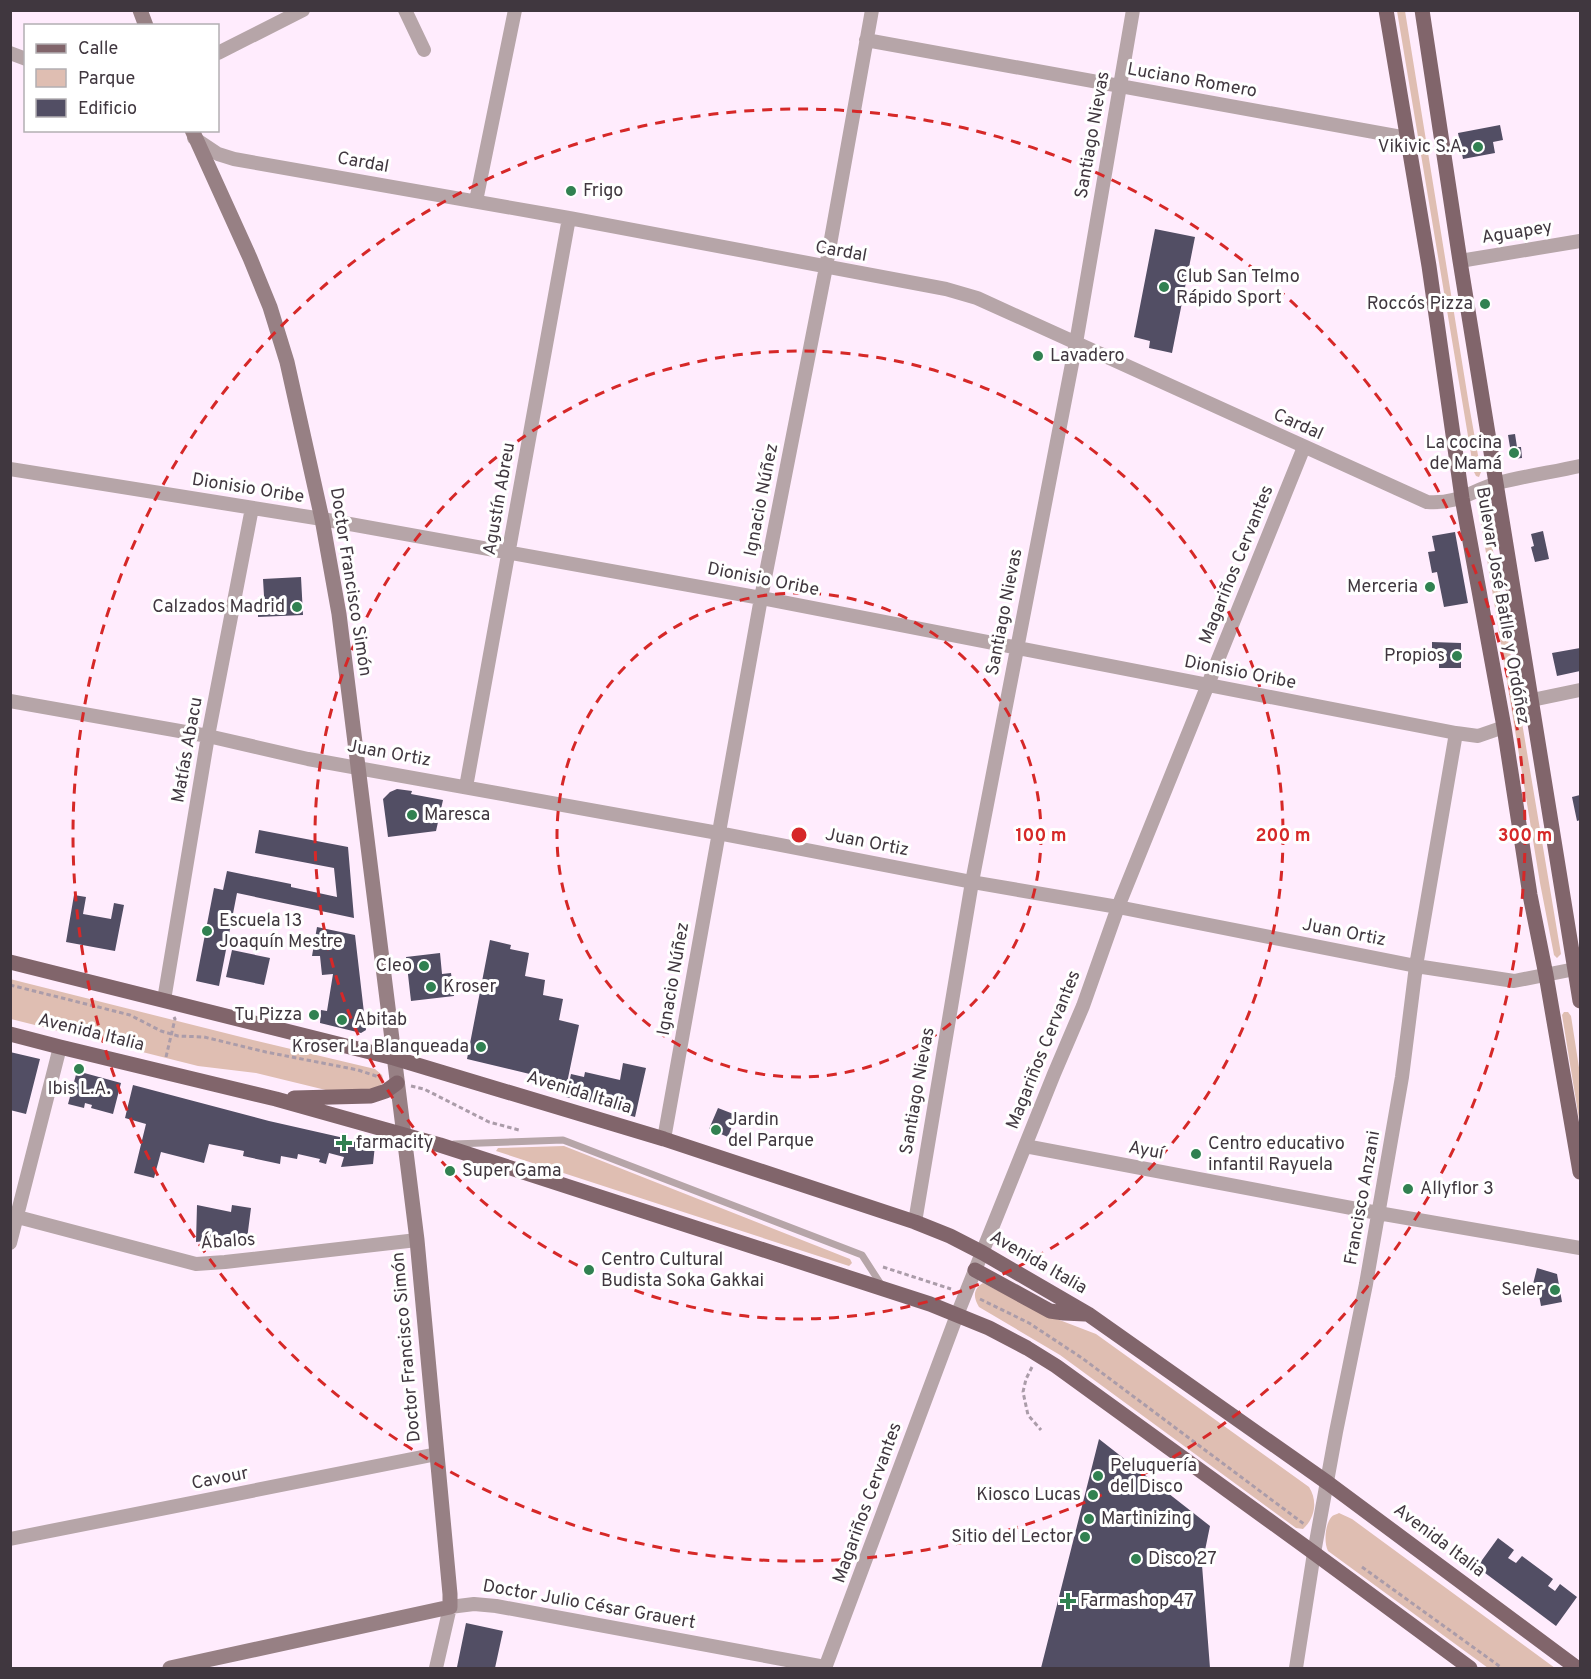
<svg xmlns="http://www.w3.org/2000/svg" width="1591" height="1679" viewBox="0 0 1591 1679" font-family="Overpass,sans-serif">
<rect width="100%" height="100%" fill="#ffecfd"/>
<!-- green -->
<path fill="#dfbeb2" d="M1397 11H1405L1469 405 1481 472 1479 477 1476 476 1474 472Z
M1482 499 1485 503 1561 954 1557 958 1554 955 1540 883 1478 504 1480 500Z
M10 979 249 1039 375 1069 382 1075 384 1082 376 1089 334 1092 256 1073 198 1066 11 1019Z
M1564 1012H1568L1571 1016 1580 1074V1125L1562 1015Z
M564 1146 850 1259 852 1263 849 1266 496 1151 498 1148Z
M983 1283 1049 1316 1096 1334 1309 1487C1318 1501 1315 1518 1303 1529L1296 1528 1060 1355 979 1307C973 1297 973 1289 983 1283Z
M1339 1513 1352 1519 1555 1668H1488L1328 1551C1324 1543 1325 1527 1330 1519 1332 1515 1335 1515 1339 1513Z"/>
<!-- building -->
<path fill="#524e64" d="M1500 125 1503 140 1493 142 1495 153 1463 159 1458 133Z
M1155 229 1195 237 1172 353 1149 348 1150 341 1134 337Z
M1515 434 1517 447H1521L1522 458 1512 459 1508 435Z
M1543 531 1549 559 1535 562 1531 547 1534 546 1531 534Z
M1455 532 1468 603 1444 607 1437 572 1432 573 1428 552 1435 551 1432 536Z
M301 577 303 615 258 617V597L264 596 263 579Z
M1432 642 1461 643V668H1439V652H1432Z
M1580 648V671L1557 676 1552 653Z
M397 789 412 791 411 794 443 800 436 831 388 837 383 799 390 792Z
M1580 795V820L1577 821 1572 797Z
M259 830 348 847 354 918 237 893 219 986 196 981 214 888 223 890 227 871 291 884V887L337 897 334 868 255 853Z
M74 895 86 897 83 914 111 919 114 903 124 905 115 951 66 942Z
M317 927 355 935 366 1030 361 1033 320 1023 321 1010 327 1011 333 974 322 975 320 956H312Z
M490 940 511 945 510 949 529 953 525 976 545 980 543 995 563 999 559 1020 579 1025 567 1083 467 1059Z
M232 950 270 958 264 985 226 977Z
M440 953 442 974 451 973 454 996 411 1001 406 957Z
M10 1052 40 1059 26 1114 10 1110Z
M623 1063 646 1068 635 1117 621 1113 622 1109 566 1097 571 1074 584 1077 585 1072 620 1080Z
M77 1071 121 1083 113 1114 91 1108 92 1105 85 1103 84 1108 68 1104Z
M133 1085 269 1121 375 1145 373 1164 341 1167 344 1157 329 1153 326 1164 319 1162 320 1159 298 1154 297 1159 281 1156 280 1164 243 1156 244 1151 209 1144 204 1163 161 1152 154 1178 134 1173 146 1124 125 1118Z
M718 1108 736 1115 728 1137 709 1129Z
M197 1205 231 1212 232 1205 251 1208 247 1239 230 1236V1238L196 1242Z
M1537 1268 1557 1274 1562 1302 1541 1306 1538 1290 1532 1288Z
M1099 1439 1210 1526 1202 1565 1210 1668H1041Z
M1498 1538 1514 1550 1508 1558 1516 1563 1522 1556 1553 1579 1548 1586 1555 1591 1560 1584 1577 1597 1556 1626 1477 1567Z
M466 1623 503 1631 495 1668 457 1667Z"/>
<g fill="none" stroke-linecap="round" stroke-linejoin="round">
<!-- path -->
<path stroke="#ab9ca9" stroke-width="3" stroke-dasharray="4.5 3" stroke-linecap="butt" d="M10 985 130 1015 161 1031 178 1036 204 1037 266 1052 358 1070 379 1077
M166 1057 175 1019 174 1017
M411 1086 424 1089 489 1122 519 1130
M883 1267 951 1289
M980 1299 1029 1323 1082 1358 1304 1524
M1032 1367 1026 1379 1023 1392 1028 1415 1041 1430
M1362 1567 1502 1668"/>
<!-- lane -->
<path stroke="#b6a5a8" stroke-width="7" d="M454 1144 563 1140 862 1255 882 1286"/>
<!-- street -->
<path stroke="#b6a5a8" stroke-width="14" d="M405 10 424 50
M866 40 1407 138
M10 53 26 59
M218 53 303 10
M194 138 218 154 234 159 569 218 946 289 977 298 1427 502C1460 504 1470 491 1498 483 1525 476 1553 472 1580 466
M476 201 515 10
M1460 261 1580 241
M10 469 322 519 761 598 1456 733 1478 736 1504 727
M1532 700 1580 690
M10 701 208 736 308 759 718 833 972 882 1118 907 1416 966 1514 981 1580 968
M466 787 569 218
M164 1000 208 736 252 508
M664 1139 761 598 826 267 872 10
M1025 1146 1378 1213 1580 1248
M10 1215 196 1264 225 1262 417 1240
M915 1222 972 882 1076 343 1133 10
M10 1243 60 1047
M10 1539 437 1454
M436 1668 450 1607 474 1604 496 1606 825 1667
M825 1668 957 1315 1054 1074 1083 1006 1118 907 1304 447
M1296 1668 1314 1553 1336 1432 1366 1284 1402 1077 1416 966 1456 733"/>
<!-- secondary -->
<path stroke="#978084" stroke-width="15" d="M140 10 146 26
M170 1668 450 1607V1594L417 1240 339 614 322 519 287 362 270 307 250 258 192 130"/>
<!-- primary -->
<path stroke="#81656b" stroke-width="15" d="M1386 10 1429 266 1462 498 1504 727 1530 895 1546 975 1580 1172
M1422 10 1460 261 1580 1001
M10 962 394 1058 664 1139 915 1222 950 1236 983 1253 1088 1314 1328 1483 1577 1668
M10 1034 60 1047 276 1099 440 1145 930 1304 989 1328 1027 1348 1056 1366 1314 1553 1470 1668
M294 1098 371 1096 386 1091 397 1083
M975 1270 1050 1311 1064 1313 1085 1314"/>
</g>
<!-- distance rings -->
<g fill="none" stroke="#d62828" stroke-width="3" stroke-dasharray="10 8">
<circle cx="799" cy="835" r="242"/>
<circle cx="799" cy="835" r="484"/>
<circle cx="799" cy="835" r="726"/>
</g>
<!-- markers -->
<g fill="#318151" stroke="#fff" stroke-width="2">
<circle cx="1478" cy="147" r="6"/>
<circle cx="571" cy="191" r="6"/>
<circle cx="1164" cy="287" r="6"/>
<circle cx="1485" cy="304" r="6"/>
<circle cx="1038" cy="356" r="6"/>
<circle cx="1514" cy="453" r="6"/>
<circle cx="1430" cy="587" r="6"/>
<circle cx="297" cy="607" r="6"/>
<circle cx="1457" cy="656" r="6"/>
<circle cx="412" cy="815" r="6"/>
<circle cx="207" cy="931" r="6"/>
<circle cx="424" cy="966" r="6"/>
<circle cx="431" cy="987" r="6"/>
<circle cx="314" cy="1015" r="6"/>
<circle cx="342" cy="1020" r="6"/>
<circle cx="481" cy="1047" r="6"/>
<circle cx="79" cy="1069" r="6"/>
<circle cx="716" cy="1130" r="6"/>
<path d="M341 1134h6v6h6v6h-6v6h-6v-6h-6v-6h6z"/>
<circle cx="1196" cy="1154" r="6"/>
<circle cx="450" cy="1171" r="6"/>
<circle cx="1408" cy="1189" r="6"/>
<circle cx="589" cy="1270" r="6"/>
<circle cx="1555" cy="1290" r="6"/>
<circle cx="1098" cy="1476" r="6"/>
<circle cx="1093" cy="1495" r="6"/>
<circle cx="1089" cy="1519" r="6"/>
<circle cx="1085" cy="1537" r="6"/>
<circle cx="1136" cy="1559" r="6"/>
<path d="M1065 1592h6v6h6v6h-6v6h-6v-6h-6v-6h6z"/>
</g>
<g text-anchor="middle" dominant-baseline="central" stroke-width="6" stroke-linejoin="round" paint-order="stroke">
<!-- street labels -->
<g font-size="18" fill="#40373f" stroke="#fff">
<text transform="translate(1192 81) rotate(10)">Luciano Romero</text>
<text transform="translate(1093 135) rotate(-80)">Santiago Nievas</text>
<text transform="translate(363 163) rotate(10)">Cardal</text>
<text transform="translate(1517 233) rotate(-9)">Aguapey</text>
<text transform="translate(841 252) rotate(10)">Cardal</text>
<text transform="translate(1298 425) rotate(24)">Cardal</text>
<text transform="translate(248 489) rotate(9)">Dionisio Oribe</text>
<text transform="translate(500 499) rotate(-80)">Agustín Abreu</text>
<text transform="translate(762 500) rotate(-79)">Ignacio Núñez</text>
<text transform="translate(1237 565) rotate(-68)">Magariños Cervantes</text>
<text transform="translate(763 580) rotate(11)">Dionisio Oribe</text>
<text transform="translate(350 582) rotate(81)">Doctor Francisco Simón</text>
<text transform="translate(1502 606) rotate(80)">Bulevar José Batlle y Ordóñez</text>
<text transform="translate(1005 612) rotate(-79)">Santiago Nievas</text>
<text transform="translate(1240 673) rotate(11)">Dionisio Oribe</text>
<text transform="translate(188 750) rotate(-80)">Matías Abacu</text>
<text transform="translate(389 754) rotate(10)">Juan Ortiz</text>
<text transform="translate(867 843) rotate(11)">Juan Ortiz</text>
<text transform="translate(1344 933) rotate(11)">Juan Ortiz</text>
<text transform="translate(674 979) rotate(-80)">Ignacio Núñez</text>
<text transform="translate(91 1033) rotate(14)">Avenida Italia</text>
<text transform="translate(1044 1050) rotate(-68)">Magariños Cervantes</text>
<text transform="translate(918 1091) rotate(-80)">Santiago Nievas</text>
<text transform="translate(579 1093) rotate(17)">Avenida Italia</text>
<text transform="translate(1146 1151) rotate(11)">Ayuí</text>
<text transform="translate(1363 1198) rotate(-80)">Francisco Anzani</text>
<text transform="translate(228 1242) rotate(-4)">Ábalos</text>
<text transform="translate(1038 1263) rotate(30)">Avenida Italia</text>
<text transform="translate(407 1347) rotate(-95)">Doctor Francisco Simón</text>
<text transform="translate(220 1479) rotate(-11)">Cavour</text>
<text transform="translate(868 1503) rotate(-70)">Magariños Cervantes</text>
<text transform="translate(1439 1541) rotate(37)">Avenida Italia</text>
<text transform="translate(589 1605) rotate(10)">Doctor Julio César Grauert</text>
</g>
<!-- poi labels -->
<g font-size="18" fill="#40373f" stroke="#fff" text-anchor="start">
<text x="1466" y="147" text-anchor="end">Vikivic S.A.</text>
<text x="583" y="191">Frigo</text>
<text x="1176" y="277">Club San Telmo<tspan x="1176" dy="21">Rápido Sport</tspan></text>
<text x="1473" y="304" text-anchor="end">Rocco´s Pizza</text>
<text x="1050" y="356">Lavadero</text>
<text x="1502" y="443" text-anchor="end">La cocina<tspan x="1502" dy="21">de Mamá</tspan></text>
<text x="1418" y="587" text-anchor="end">Merceria</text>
<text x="285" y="607" text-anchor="end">Calzados Madrid</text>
<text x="1445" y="656" text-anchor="end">Propios</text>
<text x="424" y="815">Maresca</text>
<text x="219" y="921">Escuela 13<tspan x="219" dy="21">Joaquín Mestre</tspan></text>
<text x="412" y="966" text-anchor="end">Cleo</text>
<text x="443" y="987">Kroser</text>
<text x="302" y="1015" text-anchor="end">Tu Pizza</text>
<text x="354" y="1020">Abitab</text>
<text x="469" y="1047" text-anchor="end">Kroser La Blanqueada</text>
<text x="79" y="1089" text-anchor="middle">Ibis L.A.</text>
<text x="728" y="1120">Jardin<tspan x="728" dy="21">del Parque</tspan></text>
<text x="356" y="1143">farmacity</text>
<text x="1208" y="1144">Centro educativo<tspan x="1208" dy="21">infantil Rayuela</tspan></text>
<text x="462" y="1171">Super Gama</text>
<text x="1420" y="1189">Allyflor 3</text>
<text x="601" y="1260">Centro Cultural<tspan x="601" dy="21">Budista Soka Gakkai</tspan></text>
<text x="1543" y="1290" text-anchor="end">Seler</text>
<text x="1110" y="1466">Peluquería<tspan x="1110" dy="21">del Disco</tspan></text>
<text x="1081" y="1495" text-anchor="end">Kiosco Lucas</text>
<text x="1101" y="1519">Martinizing</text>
<text x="1073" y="1537" text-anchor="end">Sitio del Lector</text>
<text x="1148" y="1559">Disco 27</text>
<text x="1080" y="1601">Farmashop 47</text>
</g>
</g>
<circle cx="799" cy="835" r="9" fill="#d62828" stroke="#fff" stroke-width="3"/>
<g font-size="18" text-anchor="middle" font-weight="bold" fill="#d62828" stroke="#fff" stroke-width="6" stroke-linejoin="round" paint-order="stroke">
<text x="1041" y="841">100 m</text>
<text x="1283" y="841">200 m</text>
<text x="1525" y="841">300 m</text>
</g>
<!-- border -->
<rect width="1591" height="1679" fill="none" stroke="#40373f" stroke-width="24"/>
<!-- legend -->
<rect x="24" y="24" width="195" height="108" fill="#ffffff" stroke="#b3afb2" stroke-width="1.5"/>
<rect x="36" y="44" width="30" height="9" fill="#81656b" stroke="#b3afb2" stroke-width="1.5"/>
<text x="78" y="54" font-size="18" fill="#40373f">Calle</text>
<rect x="36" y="69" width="30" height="18" fill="#dfbeb2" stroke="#b3afb2" stroke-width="1.5"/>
<text x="78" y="84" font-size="18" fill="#40373f">Parque</text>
<rect x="36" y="99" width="30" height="18" fill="#524e64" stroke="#b3afb2" stroke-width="1.5"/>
<text x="78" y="114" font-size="18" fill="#40373f">Edificio</text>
</svg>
